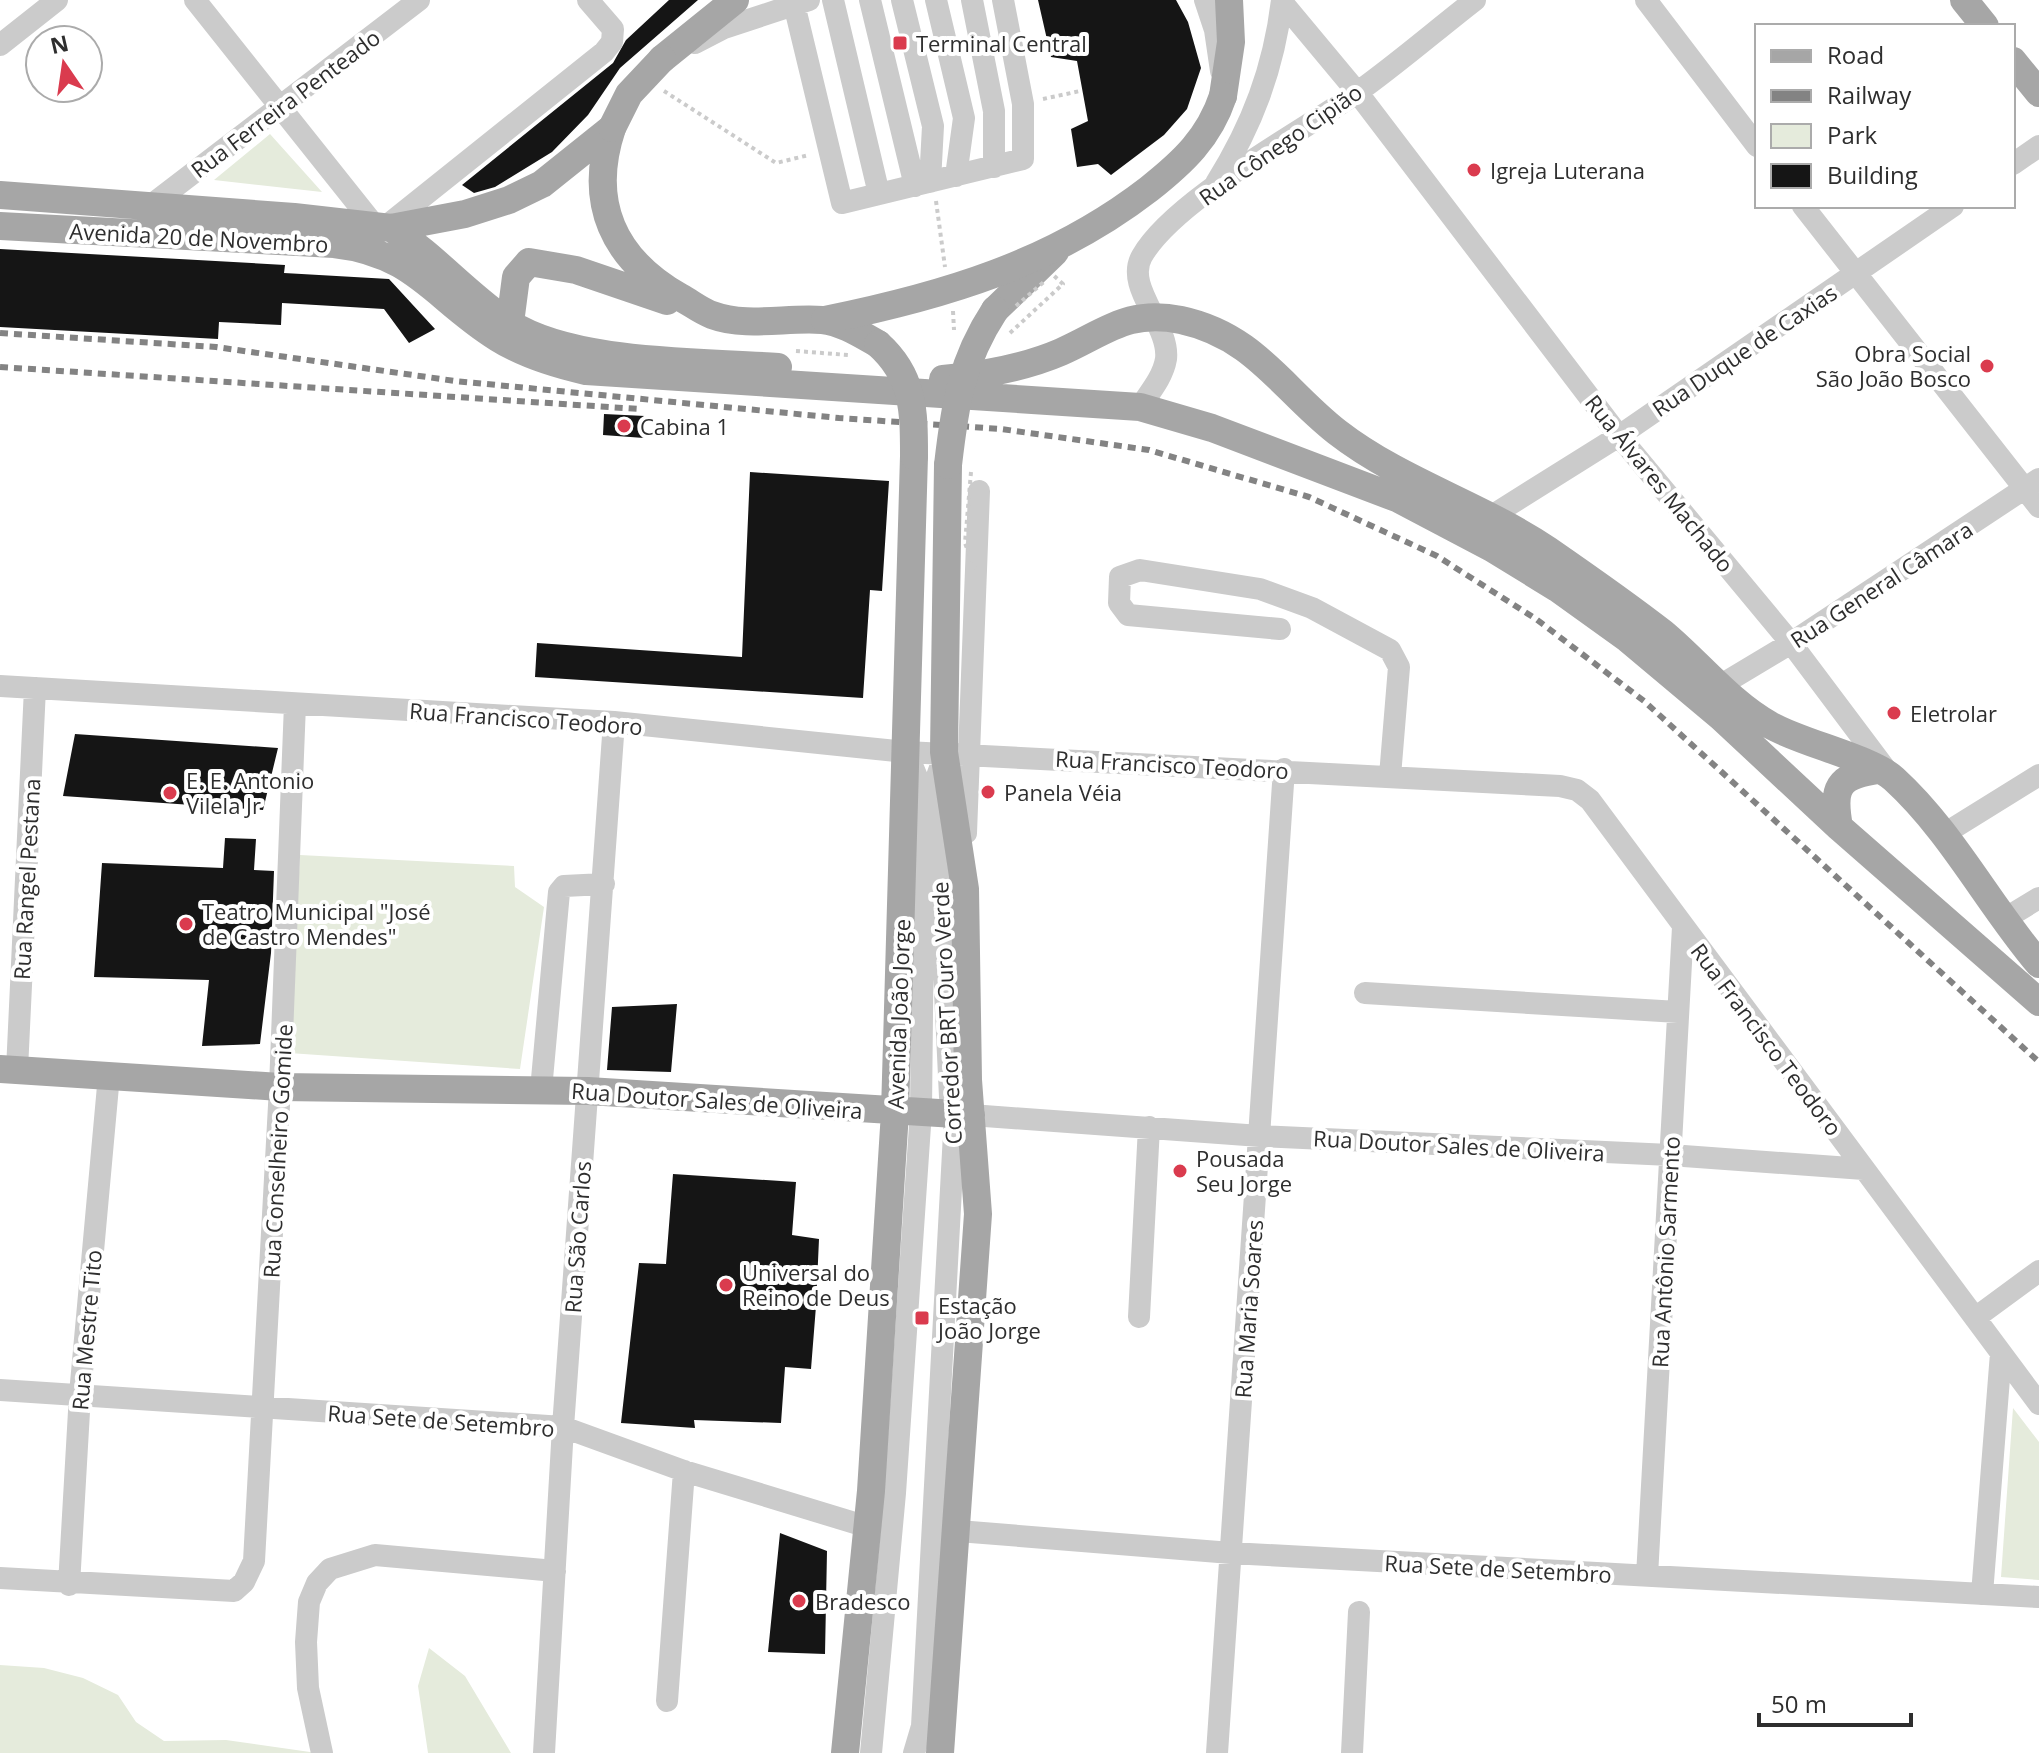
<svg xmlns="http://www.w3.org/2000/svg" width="2039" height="1753" viewBox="0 0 2039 1753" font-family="'Open Sans',sans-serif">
<rect width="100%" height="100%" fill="#fff"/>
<!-- green -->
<path fill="#e5ebdc" d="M270 134 322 192 214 180Z
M300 855 514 866 515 887 544 907 520 1069 289 1053Z
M2013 1408 2039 1442V1580L2001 1577Z
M429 1648 465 1676 511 1753H428L418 1686Z
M0 1665 44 1668 83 1678 118 1695 136 1722 164 1741 226 1740 317 1753H0Z"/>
<!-- building -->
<path fill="#151515" d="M669 0H698L620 68 588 115 552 152 495 187 474 193 462 185 613 63 626 40Z
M1038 0H1176L1188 22 1201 68 1187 109 1164 135 1111 175 1098 164 1077 167 1071 129 1088 121 1077 61 1051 57Z
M0 249 285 265 284 273 389 279 435 329 409 343 384 309 282 303 281 325 219 322 218 339 0 327Z
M604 414 645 416 644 438 603 435Z
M750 472 889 481 882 591 870 590 863 698 535 677 537 643 742 657Z
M75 734 278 748 263 810 63 796Z
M225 838 256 839 254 870 274 871 271 953 260 1044 202 1046 209 980 94 977 102 863 223 868Z
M677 1004 671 1072 607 1070 612 1007Z
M673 1174 796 1182 792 1235 819 1239 816 1306 811 1369 785 1367 781 1423 694 1420 695 1428 621 1423 639 1263 666 1264Z
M780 1533 827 1551 825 1654 768 1652Z"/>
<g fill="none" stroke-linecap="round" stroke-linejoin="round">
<!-- path -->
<path stroke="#cbcbcb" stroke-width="4" stroke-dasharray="4 4" stroke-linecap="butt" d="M664 91 776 163 809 155
M1043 99 1080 91
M936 201 945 267
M953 311 954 330
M796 351 848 355"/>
<!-- minor -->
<path stroke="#cbcbcb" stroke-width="22" d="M195 0 375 226
M833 0 879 194
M870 0 915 186
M902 0 933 126 930 182
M936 0 964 118 956 176
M972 0 994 111V167
M1205 0 1215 30 1221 71
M1646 0 1757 146
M1282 2 1357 92 1619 436 1791 643 1890 775
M794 4 842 203 1023 159V104L1003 0
M695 43 724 28 809 0
M0 45 57 0
M2013 164 2039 146
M1216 183C1252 126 1274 68 1282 0
M150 206 419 0
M1803 206 2039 507
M385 227 604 52 612 42 613 29 588 0
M1140 407C1150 392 1163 377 1166 359 1170 325 1124 287 1142 256 1174 200 1300 133 1355 94 1396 65 1435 31 1475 0
M1493 515 1619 436 1953 206
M1280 629 1128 615 1119 603 1120 577 1140 570 1260 589 1312 608 1390 650 1399 667 1390 776
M1721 685 1791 643 2039 479
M0 686 614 722 906 752 1560 786 1577 790 1590 800 2039 1404
M966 833 979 491
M1944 834 2039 775
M2006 918 2039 898
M1365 993 1678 1012
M17 1070 35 688
M541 1090 559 892 564 886 604 884
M971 1115 1260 1136 1670 1155 1864 1169
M1139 1317 1149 1127
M1975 1318 2039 1271
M0 1390 563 1427 684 1471 868 1527
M958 1531 1231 1553 2039 1597
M1647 1576 1683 927
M0 1578 234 1591 244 1582 254 1561 280 1087 295 704
M69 1585 80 1394 109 1075
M1982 1594 2001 1353
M667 1701 684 1471
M322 1753 308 1688 306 1642 309 1602 317 1583 330 1569 375 1555 555 1571
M544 1753 563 1427 614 722
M871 1753 895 1493 921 1111 923 918 919 782 907 753
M914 1753 922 1726 955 1115 950 1097 935 782 941 765
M1217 1753 1284 769
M1352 1753 1359 1612"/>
<!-- major -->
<path stroke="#a6a6a6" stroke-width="28" d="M1964 0 1985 26
M662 59 735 0
M2013 61 2039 93
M1223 96 1231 42 1229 0
M612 128C587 203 613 259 680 297 691 303 701 311 712 315 747 328 787 317 822 320 842 322 862 335 878 344
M0 195 294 217 391 228 465 214 509 200 542 184 612 128
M0 226 334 244C416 253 435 299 498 338 525 355 555 364 586 371L1140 407 1212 428 1399 499 1492 548 1557 588 1628 639 1721 717 1839 827 2039 1002
M391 228C434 255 467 295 509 323 574 365 702 361 778 367
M995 310 1055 252
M510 323 516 277 529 262 576 270 667 301
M943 379C983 375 1024 368 1061 352 1106 332 1128 309 1181 320 1255 336 1282 389 1337 432 1400 481 1481 505 1548 550 1587 577 1626 604 1663 633 1698 662 1730 703 1770 725 1801 743 1871 758 1894 779 1952 832 1988 904 2039 964
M1839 827C1832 788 1837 776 1878 770
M0 1069 280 1087 588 1091 971 1115
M845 1753 871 1491 895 1112 914 456
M940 1753 978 1214 968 1080 965 889 944 752 948 465"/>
<!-- rail -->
<path stroke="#838383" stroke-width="6" stroke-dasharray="8 6" stroke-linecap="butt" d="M0 333 216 347 455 381 839 418 1001 429 1149 450 1309 497 1437 556 1536 619 1644 701 2039 1062
M0 367 639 409"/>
<!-- path-bridge -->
<path stroke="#cbcbcb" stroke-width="4" stroke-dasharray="4 4" stroke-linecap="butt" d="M1016 306 1046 280
M1010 333 1063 284 1052 274
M971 472 965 543 975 569"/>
<!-- major-bridge -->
<path stroke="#a6a6a6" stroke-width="28" d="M612 128 629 94 662 59
M825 320C943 296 1052 264 1149 189 1183 162 1209 138 1223 96
M878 344C914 376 914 411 914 456
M948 465C955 404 961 362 995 310"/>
</g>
<!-- markers -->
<g fill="#da3b4e" stroke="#fff" stroke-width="3">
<rect x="892" y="35" width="16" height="16" rx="4"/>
<circle cx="1474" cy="170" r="8"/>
<circle cx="1987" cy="366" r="8"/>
<circle cx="624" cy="426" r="8"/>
<circle cx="1894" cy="713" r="8"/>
<circle cx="988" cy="792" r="8"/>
<circle cx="170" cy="793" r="8"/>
<circle cx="186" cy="924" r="8"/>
<circle cx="1180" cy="1171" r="8"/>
<circle cx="726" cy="1285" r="8"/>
<rect x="914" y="1310" width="16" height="16" rx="4"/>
<circle cx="799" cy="1601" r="8"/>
</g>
<g text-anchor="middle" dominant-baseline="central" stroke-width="8" stroke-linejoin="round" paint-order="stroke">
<!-- poi labels -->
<g font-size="22" fill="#2e2e2e" stroke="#fff" text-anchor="start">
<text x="916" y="43">Terminal Central</text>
<text x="1490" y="170">Igreja Luterana</text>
<text x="1971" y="353" text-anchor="end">Obra Social<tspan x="1971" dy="25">São João Bosco</tspan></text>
<text x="640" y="426">Cabina 1</text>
<text x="1910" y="713">Eletrolar</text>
<text x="186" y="780">E. E. Antonio<tspan x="186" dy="25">Vilela Jr</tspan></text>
<text x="1004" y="792">Panela Véia</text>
<text x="202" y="911">Teatro Municipal "José<tspan x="202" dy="25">de Castro Mendes"</tspan></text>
<text x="1196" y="1158">Pousada<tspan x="1196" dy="25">Seu Jorge</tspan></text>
<text x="742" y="1272">Universal do<tspan x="742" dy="25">Reino de Deus</tspan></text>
<text x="938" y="1305">Estação<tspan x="938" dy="25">João Jorge</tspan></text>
<text x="815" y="1601">Bradesco</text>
</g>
<!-- street labels -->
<g font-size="22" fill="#2e2e2e" stroke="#fff">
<text transform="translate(285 103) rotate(-37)">Rua Ferreira Penteado</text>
<text transform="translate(1280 144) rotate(-35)">Rua Cônego Cipião</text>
<text transform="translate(199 237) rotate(3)">Avenida 20 de Novembro</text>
<text transform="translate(1744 350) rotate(-34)">Rua Duque de Caxias</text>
<text transform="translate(1660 483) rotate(51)">Rua Álvares Machado</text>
<text transform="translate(1881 584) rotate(-33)">Rua General Câmara</text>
<text transform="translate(526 718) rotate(4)">Rua Francisco Teodoro</text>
<text transform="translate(1172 764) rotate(3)">Rua Francisco Teodoro</text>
<text transform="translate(26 879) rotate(-87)">Rua Rangel Pestana</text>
<text transform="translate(946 1013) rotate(-93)">Corredor BRT Ouro Verde</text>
<text transform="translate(898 1014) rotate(-88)">Avenida João Jorge</text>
<text transform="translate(1767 1039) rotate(53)">Rua Francisco Teodoro</text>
<text transform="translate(717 1100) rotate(4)">Rua Doutor Sales de Oliveira</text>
<text transform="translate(1459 1145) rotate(3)">Rua Doutor Sales de Oliveira</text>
<text transform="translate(277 1151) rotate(-87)">Rua Conselheiro Gomide</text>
<text transform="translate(577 1237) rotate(-86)">Rua São Carlos</text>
<text transform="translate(1665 1252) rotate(-87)">Rua Antônio Sarmento</text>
<text transform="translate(1248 1309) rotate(-86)">Rua Maria Soares</text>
<text transform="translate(86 1330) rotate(-85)">Rua Mestre Tito</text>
<text transform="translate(441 1420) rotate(4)">Rua Sete de Setembro</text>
<text transform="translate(1498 1568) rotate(3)">Rua Sete de Setembro</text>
</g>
</g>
<!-- legend -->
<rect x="1755" y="24" width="260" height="184" fill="#ffffff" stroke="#ababab" stroke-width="2"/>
<rect x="1771" y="50" width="40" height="12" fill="#a6a6a6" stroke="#ababab" stroke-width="2"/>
<text x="1827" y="64" font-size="24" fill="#2e2e2e">Road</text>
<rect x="1771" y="90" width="40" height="12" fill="#838383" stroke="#ababab" stroke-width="2"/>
<text x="1827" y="104" font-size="24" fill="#2e2e2e">Railway</text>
<rect x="1771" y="124" width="40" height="24" fill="#e5ebdc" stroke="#ababab" stroke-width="2"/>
<text x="1827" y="144" font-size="24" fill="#2e2e2e">Park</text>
<rect x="1771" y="164" width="40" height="24" fill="#151515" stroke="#ababab" stroke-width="2"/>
<text x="1827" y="184" font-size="24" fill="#2e2e2e">Building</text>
<!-- north arrow -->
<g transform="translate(64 64) rotate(347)"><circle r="38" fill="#ffffff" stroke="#ababab" stroke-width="2"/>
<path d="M0-6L14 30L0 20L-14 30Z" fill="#da3b4e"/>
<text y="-12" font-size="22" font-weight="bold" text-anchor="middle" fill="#2e2e2e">N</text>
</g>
<!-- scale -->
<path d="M1759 1713v12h152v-12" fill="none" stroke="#2e2e2e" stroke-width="4"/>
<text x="1771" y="1713" font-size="24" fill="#2e2e2e" stroke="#ffffff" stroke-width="6" paint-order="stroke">50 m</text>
</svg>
